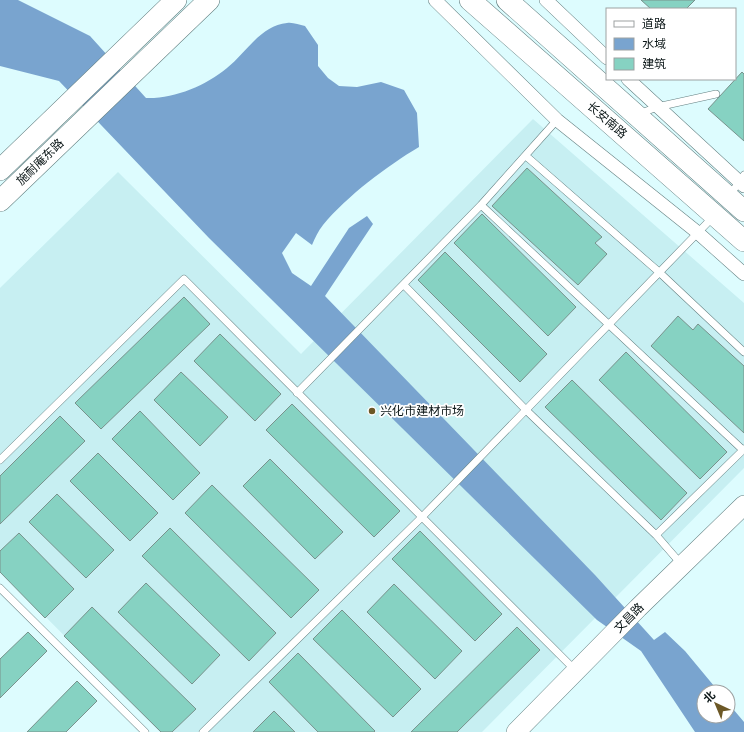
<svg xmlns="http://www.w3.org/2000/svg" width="744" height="732" viewBox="0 0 744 732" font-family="'Nunito Sans','Noto Sans SC',sans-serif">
<rect width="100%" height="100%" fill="#ddfcfe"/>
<!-- built -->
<path fill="#c7eff2" d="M533 119 744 303V468L482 732H160L0 571V288L118 172 301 354Z"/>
<!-- water -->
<path fill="#79a4cf" d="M0 0H18L90 36 146 98C174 99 205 86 227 68 246 53 261 25 287 23 293 22 299 25 305 26L318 45V66L328 78 339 86 357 87 381 82 404 90 417 113 419 147C387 166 347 196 323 225 318 231 315 238 312 245L296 233 282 253 292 273 311 286 349 228 367 216 373 224 325 296 595 575 654 640 665 632 685 651 719 692H704V716H728V703L744 722V732H695L641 651 597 620 209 238 59 81 0 66Z"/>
<!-- building -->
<path fill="#86d2c2" stroke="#78928c" d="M641 0H695L686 9H651Z
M742 72 744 74V141L708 109Z
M527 168 602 237 595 243 607 254 578 285 492 206Z
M482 214 576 307 548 336 454 243Z
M445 252 547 354 520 382 418 280Z
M184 297 210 324 101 429 75 403Z
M678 316 693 330 698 324 744 366V433L651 346Z
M220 334 281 394 255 421 194 361Z
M626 352 727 452 700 479 599 380Z
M181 372 228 417 200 446 154 400Z
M572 380 687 493 661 520 545 407Z
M292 404 400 511 374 537 266 430Z
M140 411 200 473 173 500 112 439Z
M60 416 85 441 0 524V476Z
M98 453 158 513 130 541 70 481Z
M270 459 343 532 315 559 243 486Z
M212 485 319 590 291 618 185 513Z
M57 494 114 550 86 578 29 522Z
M170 528 276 633 249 661 142 556Z
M420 531 502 614 475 641 392 559Z
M19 533 74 589 45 618 0 572V551Z
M146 583 220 655 192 684 118 612Z
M394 584 462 651 435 679 367 612Z
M92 607 196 709 172 732H161L64 636Z
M342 610 421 689 393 717 313 639Z
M517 627 540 650 457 732H411Z
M28 632 47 651 0 698V659Z
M298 653 375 731 374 732H318L269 682Z
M77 681 97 701 66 732H27Z
M274 711 295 732H253Z"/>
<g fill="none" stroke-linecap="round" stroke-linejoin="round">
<defs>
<path id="lane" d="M639 114 657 107 716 94
M526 156 659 272 744 352
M730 195 744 175
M481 205 743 450
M404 285 527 411 656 535 682 565
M297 393 481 205 557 120
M0 460 184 279 575 670
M656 535 744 449
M0 588 145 732
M203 732 423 516 714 216"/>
<path id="street" d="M435 0 557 120 697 232 744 274
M546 0 607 58
M628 79 744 186"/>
<path id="secondary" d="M516 732 638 608 744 505"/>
<path id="primary" d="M470 0 744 241
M507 0 744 211
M0 170 176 0
M0 201 209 0"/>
</defs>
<!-- lane casing -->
<use href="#lane" stroke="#648082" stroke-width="8"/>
<!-- street casing -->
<use href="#street" stroke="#648082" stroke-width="14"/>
<!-- secondary casing -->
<use href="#secondary" stroke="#648082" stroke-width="20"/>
<!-- primary casing -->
<use href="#primary" stroke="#648082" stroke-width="22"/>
<!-- lane -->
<use href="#lane" stroke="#fff" stroke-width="7"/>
<!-- street -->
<use href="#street" stroke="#fff" stroke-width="13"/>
<!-- secondary -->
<use href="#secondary" stroke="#fff" stroke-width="19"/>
<!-- primary -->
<use href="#primary" stroke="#fff" stroke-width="21"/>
</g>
<!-- markers -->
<circle fill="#6c5826" stroke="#fff" stroke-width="1.5" cx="372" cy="411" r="4"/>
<g text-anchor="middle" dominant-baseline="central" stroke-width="3.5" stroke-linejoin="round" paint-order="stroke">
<!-- street labels -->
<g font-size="12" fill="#0a1516" stroke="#fff">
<text transform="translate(607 120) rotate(41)">长安南路</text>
<text transform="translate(40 162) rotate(-44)">施耐庵东路</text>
<text transform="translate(629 618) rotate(-45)">文昌路</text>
</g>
<!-- poi labels -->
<g font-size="12" fill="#0a1516" stroke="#fff" text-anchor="start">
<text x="380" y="411">兴化市建材市场</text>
</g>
</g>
<!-- legend -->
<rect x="606" y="8" width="130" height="72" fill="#ffffff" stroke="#9da1a2"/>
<rect x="614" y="21" width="20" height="6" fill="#ffffff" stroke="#9da1a2"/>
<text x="642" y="28" font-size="12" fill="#0a1516">道路</text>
<rect x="614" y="38" width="20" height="12" fill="#79a4cf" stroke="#9da1a2"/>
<text x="642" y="48" font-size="12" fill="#0a1516">水域</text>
<rect x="614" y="58" width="20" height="12" fill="#86d2c2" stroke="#9da1a2"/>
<text x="642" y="68" font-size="12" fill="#0a1516">建筑</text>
<!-- north arrow -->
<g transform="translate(716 704) rotate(316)"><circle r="19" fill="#ffffff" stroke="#9da1a2"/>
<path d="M0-3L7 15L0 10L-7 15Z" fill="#6c5826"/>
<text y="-6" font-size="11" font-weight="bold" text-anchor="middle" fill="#0a1516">北</text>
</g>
</svg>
